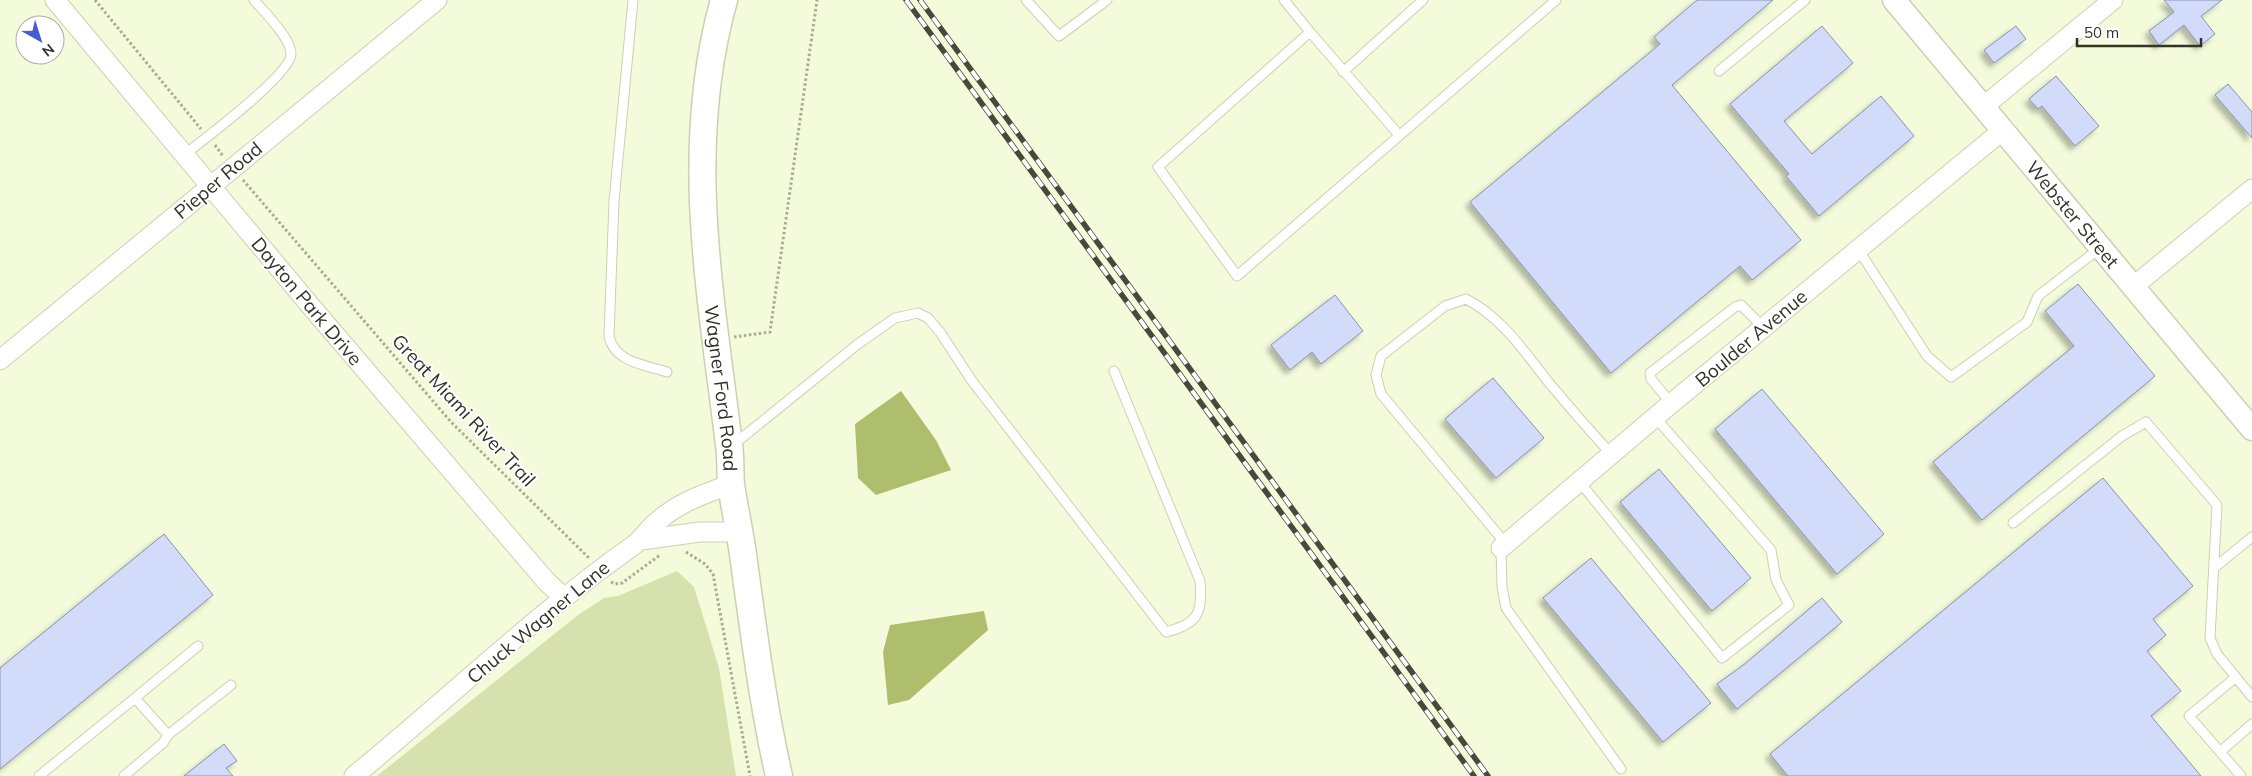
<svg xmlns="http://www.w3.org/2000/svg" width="2252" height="776" viewBox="0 0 2252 776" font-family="Mulish,sans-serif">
<defs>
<filter id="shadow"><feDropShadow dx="-4.5" dy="4.5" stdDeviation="2.5" flood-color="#0004"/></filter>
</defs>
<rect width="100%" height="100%" fill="#f4fbdb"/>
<!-- green -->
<path fill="#d6e1ad" d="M677 571 694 587 719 668 736 776H377L578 615 604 598 618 596Z"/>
<!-- water -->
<path fill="#afbe6d" d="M901 391 936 440 951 470 876 495 858 478 855 424Z
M984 611 988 630 909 700 888 705 883 652 890 625Z"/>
<!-- building -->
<path fill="#d2dbf9" stroke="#8891ad" filter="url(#shadow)" d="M1697 0H1773L1672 85 1801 240 1752 280 1740 266 1611 373 1470 202 1660 44 1654 37Z
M2164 0H2222L2201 16 2215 34 2200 46 2184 25 2159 45 2149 31 2174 12Z
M1822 26 1853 63 1784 121 1812 154 1881 96 1914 136 1819 216 1786 176 1789 174 1730 104Z
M2016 26 2026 39 1994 63 1984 50Z
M2056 76 2099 126 2075 146 2042 106 2038 109 2029 99Z
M2228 84 2252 112V138L2215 95Z
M2078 284 2155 376 1982 520 1933 462 2074 346 2045 311Z
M1335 295 1363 331 1321 364 1312 352 1290 370 1271 345Z
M1493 378 1544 438 1496 478 1445 419Z
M1762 389 1884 534 1837 574 1715 429Z
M1659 469 1751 578 1712 611 1620 502Z
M2103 478 2193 586 2153 619 2166 635 2147 651 2181 691 2151 716 2201 776H1788L1770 754Z
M164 534 213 595 0 769V668Z
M1591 558 1711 703 1663 742 1543 598Z
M1822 598 1842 622 1737 709 1717 684 1746 663Z
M224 744 237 761 226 768 233 776H184Z"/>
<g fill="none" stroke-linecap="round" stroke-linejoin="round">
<defs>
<path id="service" d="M633 0 614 201 609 336C614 362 645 365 667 372
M1026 0 1059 36 1107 0
M1284 0 1310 32
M1719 71 1805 0
M1343 72 1423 0
M1399 135 1310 32 1158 167 1237 276 1556 0
M184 155C203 140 293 73 291 53 290 37 264 12 254 0
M1858 249 1927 356 1951 377 2027 322 2038 296 2100 248
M1671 403 1651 379 1650 373 1735 307 1741 305 1763 327
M733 445 858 344 895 318 918 313 928 318 940 332 972 381 1166 632C1198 624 1203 613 1200 581L1114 371
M1579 481 1722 658 1789 605 1776 580 1771 550 1655 417
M2013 523 2122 436 2146 422 2217 505 2210 638 2217 654 2252 697
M1506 544 1381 394 1376 375 1381 356 1445 306 1466 299C1503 318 1525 353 1550 384 1570 408 1590 431 1611 454
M1501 548 1502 587 1506 608 1621 769
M2214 568 2252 537
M2235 678 2189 716 2241 776
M135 698 198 646
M168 735 231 685
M2220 752 2252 724
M39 776 135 698 168 735 163 743 124 776"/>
<path id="minor" d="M55 0 314 310 546 581 564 598
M1983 107 2113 0
M2134 286 2252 189
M0 360 437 0
M641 540 700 532H740
M1501 548 1667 407 2003 130
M354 776C447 700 535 615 634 545 643 538 649 528 658 521 679 502 705 494 731 484"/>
<g id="tertiary">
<path id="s1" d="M1894 0 2252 429"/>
</g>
<g id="secondary">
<path id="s2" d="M724 0C682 149 711 295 729 445 731 458 730 472 731 485 735 511 741 536 744 562 754 634 763 706 779 776"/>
</g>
</defs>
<!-- service casing -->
<use href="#service" stroke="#cad1b1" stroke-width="11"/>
<!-- minor casing -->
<use href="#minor" stroke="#cad1b1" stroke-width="21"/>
<!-- tertiary casing -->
<use href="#tertiary" stroke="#cad1b1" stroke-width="25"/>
<!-- secondary casing -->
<use href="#secondary" stroke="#cad1b1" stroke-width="29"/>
<!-- path -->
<path stroke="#a7ac94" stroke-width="3" stroke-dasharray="2.5 2.5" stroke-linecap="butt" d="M95 0 201 129
M215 145 223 156
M243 180 451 422 590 559
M734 337 770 332 817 0
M686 552 705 564 713 574 750 776
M611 582 615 584 622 583 660 555"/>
<!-- service -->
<use href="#service" stroke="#fff" stroke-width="9"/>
<!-- minor -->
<use href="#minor" stroke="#fff" stroke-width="19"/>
<!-- tertiary -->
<use href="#tertiary" stroke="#fff" stroke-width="22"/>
<!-- secondary -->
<use href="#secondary" stroke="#fff" stroke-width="26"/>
<defs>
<path id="rail" d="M906 0 1474 776
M920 0 1488 776"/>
</defs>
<!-- rail casing -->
<use href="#rail" stroke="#474a3b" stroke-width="5.5"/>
<!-- rail -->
<use href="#rail" stroke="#fff" stroke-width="4" stroke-dasharray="11" stroke-linecap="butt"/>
</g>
<g text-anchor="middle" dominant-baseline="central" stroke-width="4" stroke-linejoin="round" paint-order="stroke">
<!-- street labels -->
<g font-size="19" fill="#303326" stroke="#fff">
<text transform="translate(218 180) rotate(-40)">Pieper Road</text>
<text stroke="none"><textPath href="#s1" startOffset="279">Webster Street</textPath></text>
<text transform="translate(307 301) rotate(50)">Dayton Park Drive</text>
<text transform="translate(1751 338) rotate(-40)">Boulder Avenue</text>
<text stroke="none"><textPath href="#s2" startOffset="391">Wagner Ford Road</textPath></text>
<text transform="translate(464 410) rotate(47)">Great Miami River Trail</text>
<text transform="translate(538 622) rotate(-40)">Chuck Wagner Lane</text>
</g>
</g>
<!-- north arrow -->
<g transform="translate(40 40) rotate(141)"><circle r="24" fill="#ffffff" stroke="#acada8"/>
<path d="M0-4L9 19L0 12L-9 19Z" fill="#485cd1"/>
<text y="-8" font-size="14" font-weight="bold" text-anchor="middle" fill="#303326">N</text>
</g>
<!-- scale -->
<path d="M2077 38v8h124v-8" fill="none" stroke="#303326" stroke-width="2.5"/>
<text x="2084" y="38" font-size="15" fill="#303326" stroke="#ffffff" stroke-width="4" paint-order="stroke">50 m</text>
</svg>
